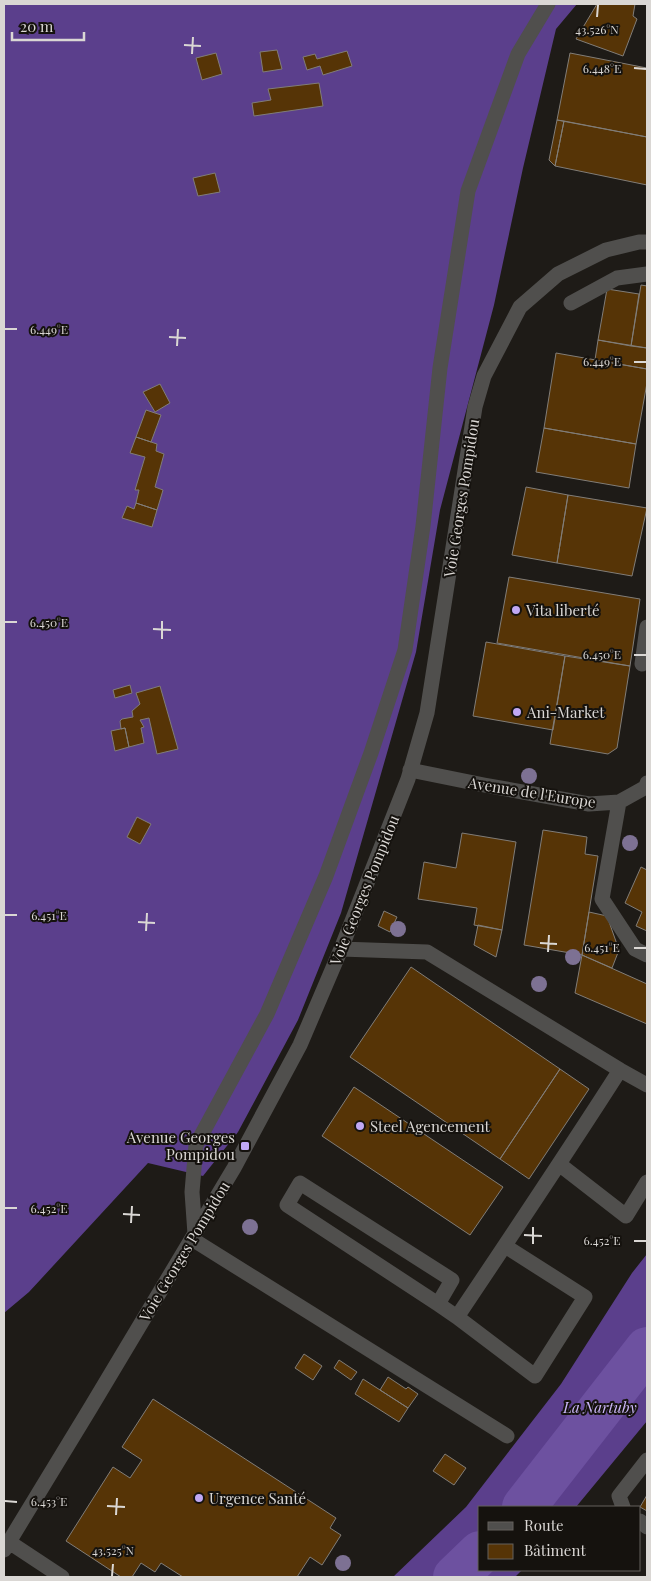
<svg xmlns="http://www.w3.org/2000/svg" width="651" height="1581" viewBox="0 0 651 1581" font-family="'Playfair Display',serif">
<rect width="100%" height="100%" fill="#1e1b17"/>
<!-- forest -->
<path fill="#5b3f8c" d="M4 4H577L556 29 523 168 494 305 440 510 416 652 341 913 298 1020 238 1132 203 1176 148 1163 29 1292 4 1313Z
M647 1254V1421L576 1507H480V1570H522L515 1577H393L466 1507 561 1384 632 1273Z"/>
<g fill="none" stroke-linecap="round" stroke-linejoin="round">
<!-- river -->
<path stroke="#6d51a0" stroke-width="44" d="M524 1507 647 1349
M455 1577 480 1553"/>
</g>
<!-- building -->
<path fill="#563406" stroke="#817d78" d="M597 4H635L633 16 637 19 623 56 576 39Z
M277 50 282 69 263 72 260 52Z
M347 51 352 66 323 75 320 66 307 70 303 57 315 54 317 59Z
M216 53 222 74 202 80 196 58Z
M570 53 647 68V137L557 120Z
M319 83 323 106 254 116 252 103 271 100 268 89Z
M557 120 564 121 555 166 549 160Z
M564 121 647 137V185L555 166Z
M215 173 220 192 198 196 193 178Z
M641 285 647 286V348L631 346Z
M607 289 639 294 631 346 598 340Z
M598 340 647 348V369L595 360Z
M556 353 647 369V383L636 444 544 428Z
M160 384 170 403 155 412 143 392Z
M146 410 161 415 151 442 136 437Z
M544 428 636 444 629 488 536 472Z
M136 437 157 444 156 451 164 454 155 487 163 490 157 510 136 503 139 490H135L145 457 130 453Z
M526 487 568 495 557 563 512 555Z
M568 495 647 508 632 576 557 563Z
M136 503 157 510 152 527 122 518 127 506 134 509Z
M509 577 640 599 630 666 497 643Z
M486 642 565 656 553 730 473 716Z
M565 656 630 666 617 748 608 754 550 744Z
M130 685 132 693 115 698 113 690Z
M160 686 178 749 157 754 149 718 140 720 144 727 141 728 144 743 129 747 125 728 121 729 120 721 122 719 133 717 132 711 140 704 136 693Z
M125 728 129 747 115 751 111 731Z
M137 817 151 824 140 844 127 837Z
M543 830 587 837 585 854 598 856 582 955 524 945Z
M462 833 516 842 502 930 474 925 477 908 418 899 424 862 456 868Z
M641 867 647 870V931L636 926 642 912 625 903Z
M384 911 397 917 390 932 378 926Z
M589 912 607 916 619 950 612 968 582 955Z
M478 925 502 930 496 957 474 945Z
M582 955 647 984V1024L575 993Z
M411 967 560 1069 500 1159 350 1057Z
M560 1069 589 1089 529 1179 500 1159Z
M354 1087 503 1187 470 1235 322 1136Z
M304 1354 322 1366 313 1380 295 1368Z
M339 1360 357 1372 351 1380 334 1368Z
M388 1377 406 1389 408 1387 418 1394 408 1408 380 1390Z
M363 1379 408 1408 399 1422 355 1394Z
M153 1399 336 1518 330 1528 341 1535 322 1565 310 1557 297 1577H183L161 1563 155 1572 141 1563 132 1577H121L66 1541 113 1467 130 1478 142 1460 122 1447Z
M445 1454 466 1468 454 1485 433 1471Z
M647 1495V1511L640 1507Z"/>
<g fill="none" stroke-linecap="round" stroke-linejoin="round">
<!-- minor -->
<path stroke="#504f4d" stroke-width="15" d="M571 303 617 278 647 274
M642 664 647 627
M410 770 484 785 589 804 619 802 646 787 647 783
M619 802 602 899 635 949 647 955
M341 949 427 952 620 1070C567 1153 512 1235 457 1317L535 1376 585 1297 505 1246
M620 1070 647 1085
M559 1164 626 1216 647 1182
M195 1234 192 1192 196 1145 267 1014 326 876 371 753 405 650 423 526 440 368 468 191 518 54 548 4
M192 1239 507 1436
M438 1304 452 1280 300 1183 287 1205 438 1304 457 1317
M623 1507 619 1496 647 1460
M640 1521 647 1527
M9 1542 62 1577
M4 1550 91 1407 234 1168 300 1045 341 949 408 779 427 713 475 407 484 376 520 307 558 274 606 250 639 242H647"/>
</g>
<!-- trees -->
<g fill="#7d7193">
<circle cx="529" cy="776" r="8"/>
<circle cx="630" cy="843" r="8"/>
<circle cx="398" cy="929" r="8"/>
<circle cx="573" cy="957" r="8"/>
<circle cx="539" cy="984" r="8"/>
<circle cx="250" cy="1227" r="8"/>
<circle cx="343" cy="1563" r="8"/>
</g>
<!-- ticks -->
<path fill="none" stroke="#dad7d4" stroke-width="2" d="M597 17 598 5M184 45 201 46M192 54 193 37M634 68 646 69M5 329H17M169 337 186 338M177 346 178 329M634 362H646M5 622H17M153 629 171 630M162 639V621M634 655H646M5 915H17M138 922 155 923M146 931 147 913M540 943 557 944M634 948H646M548 952 549 935M5 1208H17M123 1214 140 1215M131 1223 132 1206M524 1235 542 1236M634 1241H646M533 1244V1227M5 1501 17 1502M107 1506 125 1507M116 1515 117 1498M112 1576 113 1564"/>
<!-- markers -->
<g fill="#c0a8f4" stroke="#15120e" stroke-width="2">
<circle cx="516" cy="610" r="5"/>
<circle cx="517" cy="712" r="5"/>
<circle cx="360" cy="1126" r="5"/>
<rect x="240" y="1141" width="10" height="10" rx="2.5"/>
<circle cx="199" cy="1498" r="5"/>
</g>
<g text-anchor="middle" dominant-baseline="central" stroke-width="4" stroke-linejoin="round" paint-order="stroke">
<!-- street labels -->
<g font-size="15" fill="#dad7d4" stroke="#15120e">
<text transform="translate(461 498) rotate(-81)">Voie Georges Pompidou</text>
<text transform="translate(532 792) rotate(9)">Avenue de l'Europe</text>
<text transform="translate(364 890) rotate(-68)">Voie Georges Pompidou</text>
<text transform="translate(184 1251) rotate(-59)">Voie Georges Pompidou</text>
</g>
<!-- poi labels -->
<g font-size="15" fill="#dad7d4" stroke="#15120e" text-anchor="start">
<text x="526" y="610">Vita liberté</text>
<text x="527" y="712">Ani-Market</text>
<text x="370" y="1126">Steel Agencement</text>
<text x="235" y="1137" text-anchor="end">Avenue Georges<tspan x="235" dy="17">Pompidou</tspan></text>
<text x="209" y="1498">Urgence Santé</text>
</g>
<!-- park labels -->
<g font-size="15" font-style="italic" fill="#cbb7f8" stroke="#15120e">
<text x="600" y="1407">La Nartuby</text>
</g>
</g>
<g font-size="12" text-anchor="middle" fill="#dad7d4" stroke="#15120e" stroke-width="4" stroke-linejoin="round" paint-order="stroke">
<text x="597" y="34">43.526°N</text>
<text x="602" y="73">6.448°E</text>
<text x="49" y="334">6.449°E</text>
<text x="602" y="366">6.449°E</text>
<text x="49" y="627">6.450°E</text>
<text x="602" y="659">6.450°E</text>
<text x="49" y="920">6.451°E</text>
<text x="602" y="952">6.451°E</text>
<text x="49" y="1213">6.452°E</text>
<text x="602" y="1245">6.452°E</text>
<text x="49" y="1506">6.453°E</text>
<text x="113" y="1555">43.525°N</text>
</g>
<!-- border -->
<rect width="651" height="1581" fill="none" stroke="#dad7d4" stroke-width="10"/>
<!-- legend -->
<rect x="478" y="1506" width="162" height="65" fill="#15120e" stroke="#64615d"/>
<rect x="488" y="1522" width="25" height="8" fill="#504f4d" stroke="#64615d"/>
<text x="524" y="1531" font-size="15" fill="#dad7d4">Route</text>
<rect x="488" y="1544" width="25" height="15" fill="#563406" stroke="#64615d"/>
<text x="524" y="1556" font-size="15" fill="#dad7d4">Bâtiment</text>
<!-- scale -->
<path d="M12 32v8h72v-8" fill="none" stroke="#dad7d4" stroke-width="2.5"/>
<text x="20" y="32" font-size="15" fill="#dad7d4" stroke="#15120e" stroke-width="4" paint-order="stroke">20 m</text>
</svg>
